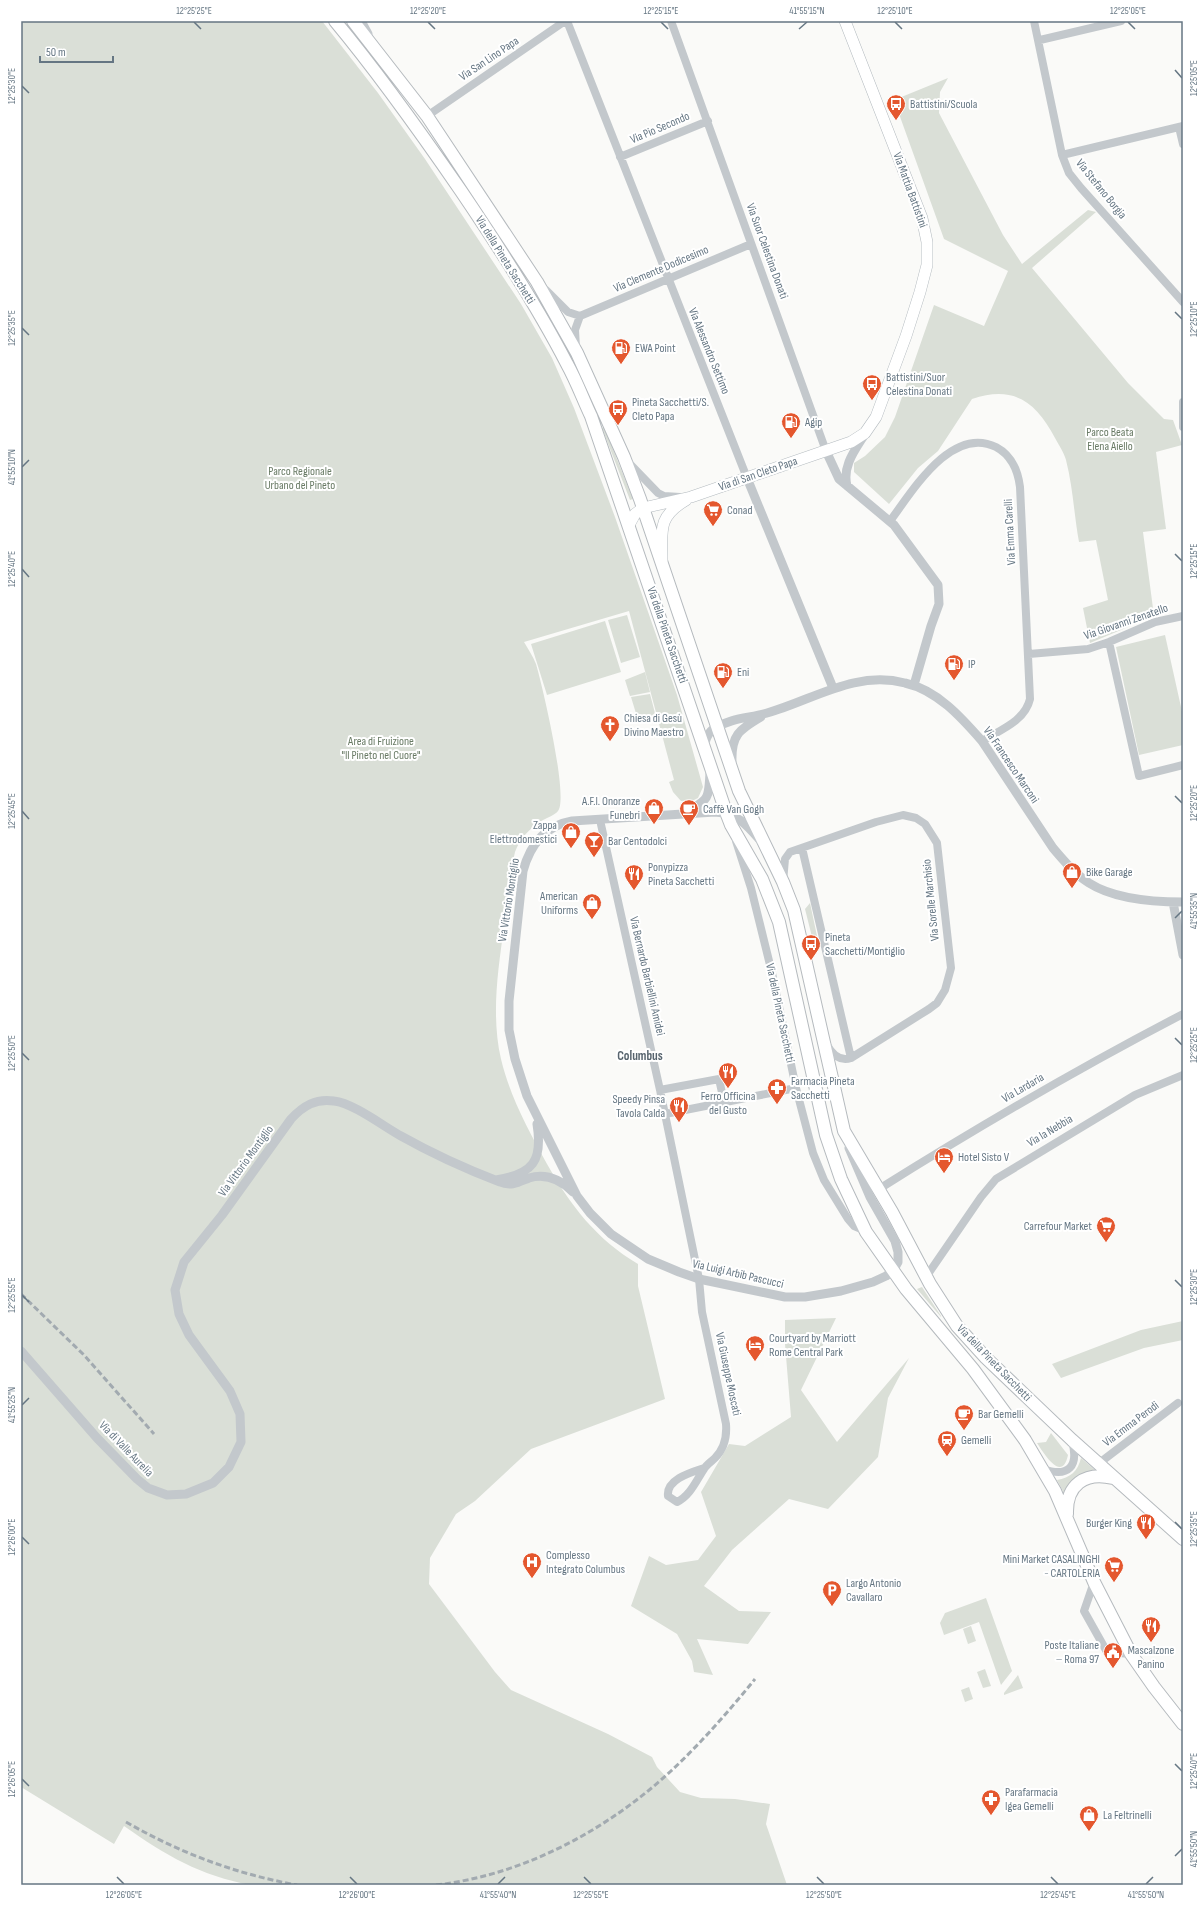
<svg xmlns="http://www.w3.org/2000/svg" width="1204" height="1906" viewBox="0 0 1204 1906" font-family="'Sofia Sans Condensed',sans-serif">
<rect width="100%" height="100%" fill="#fafaf8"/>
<!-- green -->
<path fill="#dadfd7" d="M21 21H322L378 93 425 159 521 304 552 358 574 408 615 517 677 695 703 787 698 798 694 800 681 801 673 792 669 782 674 780 629 611 524 642C528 649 533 656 536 664 542 684 569 798 558 811 555 815 547 818 543 820 530 828 520 838 515 852 509 877 507 902 504 927 498 970 491 1016 501 1059 510 1097 529 1131 547 1164 570 1205 597 1240 638 1264V1286L665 1399 531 1449 475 1501 456 1514 430 1558 429 1584 495 1672 511 1690 608 1734 652 1757 657 1767 680 1792 701 1798 735 1799 770 1804 766 1824 787 1885H251C201 1876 165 1855 124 1826L114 1844 21 1787Z
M948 78 940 92 939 113 1003 235 1022 264 1088 210 1096 212 1032 268 1128 383 1164 419 1173 420 1182 445 1156 452 1166 529 1143 532 1154 616 1090 643 1083 608 1108 600 1096 540 1079 542C1074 515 1073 487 1066 460 1064 453 1059 445 1055 438 1036 402 1014 385 972 399L938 451 918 468 889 504 854 472V463L865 456 885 437 895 417 934 305 984 326 1008 271 944 239 894 100Z
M604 427 633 499 630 500 602 428Z
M627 615 640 657 621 663 608 620Z
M605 621 621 672 547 695 531 644Z
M1165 635 1183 716V745L1139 755 1116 647Z
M645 672 650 692 630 696 625 680Z
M650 694 656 717 638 720 631 697Z
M810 903 817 936 813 941 805 909Z
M922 1287 941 1316V1317L917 1289Z
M836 1318 801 1390 837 1442 909 1358 888 1398 878 1457 828 1509 789 1499 732 1550 704 1586 739 1611 771 1612 748 1644 697 1639 713 1675 694 1672 692 1661 677 1634 631 1606 649 1556 666 1565 698 1560 716 1536 701 1492 729 1444 745 1446 791 1417 785 1344V1320Z
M1183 1321V1340L1144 1348 1061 1378 1052 1364 1141 1330Z
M1051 1433 1068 1455C1062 1484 1043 1452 1037 1443L1046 1442Z
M1081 1458 1095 1470C1079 1475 1072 1477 1064 1493L1057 1480C1070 1478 1078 1471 1081 1458Z
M986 1598 1012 1671 1001 1685 979 1622 944 1635 940 1623 945 1613Z
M971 1626 976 1641 968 1644 963 1629Z
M985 1669 991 1686 983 1688 977 1672Z
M1018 1675 1023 1688 1004 1695V1693Z
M969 1687 973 1699 965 1702 961 1690Z"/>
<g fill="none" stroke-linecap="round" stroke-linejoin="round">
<defs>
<path id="secondary" d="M629 525 635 514 643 508 691 497 851 442 865 433 876 417 906 336 920 292 927 265V242L922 218 845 21
M662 560C662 531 657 517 686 500"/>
<path id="primary" d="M335 21C380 75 421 133 461 191 499 247 536 304 567 364 576 380 583 399 591 416L726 812 731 825 762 879 779 922 826 1135 841 1179 866 1232 906 1289 973 1369 1025 1440 1055 1491 1094 1582 1131 1654 1154 1687 1183 1724
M353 21 427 116 537 282 577 353 624 457 640 499 739 791 783 882 794 910 844 1131 892 1212 930 1284 957 1326 986 1358 1072 1440 1183 1539
M1067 1514C1066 1485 1085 1471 1113 1478"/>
</defs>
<!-- secondary casing -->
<use href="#secondary" stroke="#b3babf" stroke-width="12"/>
<!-- primary casing -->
<use href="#primary" stroke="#b5babe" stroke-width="14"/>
<!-- minor -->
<path stroke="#c3c8cc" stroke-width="8" d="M567 21 747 478
M671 21 826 451
M1034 21 1062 155 1069 173 1081 188 1183 302
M1040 40 1121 21
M427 116 565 21
M1179 127 1183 144
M1062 155 1183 126
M620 157 708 121
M546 290 568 312 580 316 751 244
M576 348 575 330 580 316
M1183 402V427
M629 463 658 493 664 496 680 497
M890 521C912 492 951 425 996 447 1011 455 1018 471 1020 487L1030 699C1025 721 1000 730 982 741
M1109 642 1139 776 1183 765
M1029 654 1088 649 1109 642 1155 622 1183 616
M600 820 660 1090 699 1279 702 1312 726 1424C727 1437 724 1449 715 1458 711 1462 706 1465 704 1469 696 1481 690 1496 677 1502L668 1496C666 1479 692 1472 704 1468
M736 841 751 888 772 973 796 1088 813 1153 824 1180 848 1219 854 1226 866 1231
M802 848 851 1058
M783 882 785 859 790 852 876 822 903 815 916 818 925 824 937 843 951 968 945 990 937 1003 929 1009 851 1058C840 1062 832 1054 827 1045
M660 1090 719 1079 724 1102
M665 1114 796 1088
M879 1189C978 1127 1079 1068 1183 1014
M926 1277 981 1197 996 1179 1135 1095 1183 1075
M1098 1464 1178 1403
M1043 1469C1069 1478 1079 1466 1072 1441
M1094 1582 1084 1611 1107 1652 1131 1654"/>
<!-- tertiary -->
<path stroke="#c3c8cc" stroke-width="9" d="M361 21 368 34
M826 451 839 479 894 525 938 585 939 604 931 626 914 685
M747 478 833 688
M847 486C842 466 855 450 865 434
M704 746C706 739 708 732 715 728 731 718 750 718 767 713 813 700 855 670 905 683 937 690 961 717 982 741L1053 848C1064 861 1075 874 1089 883 1114 899 1154 902 1183 902
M732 762C731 735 739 730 761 717
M686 813C709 799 709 799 710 772
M760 840C747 825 737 813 715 812L572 821C544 826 530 845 523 871L509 1001V1030L515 1059 527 1096 577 1196 590 1213 611 1234 648 1259 679 1272 699 1279 785 1297H805L841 1291 873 1282 886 1276 893 1271 898 1262V1252L895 1241 870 1197 849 1148
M1173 902 1183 955
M496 1180C533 1174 543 1161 537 1124
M21 1351 97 1438 137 1479 148 1488 167 1495 186 1494 213 1483 229 1467 241 1442 240 1414 230 1391 189 1335 179 1314 175 1290 184 1262 222 1215 291 1119C303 1106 316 1098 334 1101 353 1103 383 1126 401 1136 433 1154 466 1169 500 1182 511 1187 519 1182 529 1178 546 1173 561 1180 573 1192"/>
<!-- secondary -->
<use href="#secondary" stroke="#fff" stroke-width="11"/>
<!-- primary -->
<use href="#primary" stroke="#fff" stroke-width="12"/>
<!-- rail -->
<path stroke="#a2aab0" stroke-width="3" stroke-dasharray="6 3" stroke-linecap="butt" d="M21 1294 84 1355 154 1434
M126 1822C180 1853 236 1874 297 1885
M436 1885C524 1875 607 1830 671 1771 701 1743 729 1711 755 1679"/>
</g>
<!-- ticks -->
<path fill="none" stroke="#657683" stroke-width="1.5" d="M194 22 201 29M428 22 435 29M661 22 668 29M895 22 902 29M1128 22 1135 29M799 29 807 22M1175 70 1182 78M22 86 29 93M1175 312 1182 319M22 328 29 335M22 467 29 460M1175 554 1182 561M22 569 29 577M1175 796 1182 803M22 811 29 819M1175 918 1182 911M1175 1038 1182 1045M22 1053 29 1060M1175 1280 1182 1287M22 1295 29 1302M22 1405 29 1398M1175 1522 1182 1529M22 1537 29 1544M1175 1764 1182 1771M22 1779 29 1786M1175 1856 1182 1849M117 1877 124 1884M350 1877 357 1884M584 1877 591 1884M817 1877 824 1884M1051 1877 1058 1884M498 1884 505 1877M1146 1884 1153 1877"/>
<!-- icons -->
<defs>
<symbol id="bus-pin" viewBox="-11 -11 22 30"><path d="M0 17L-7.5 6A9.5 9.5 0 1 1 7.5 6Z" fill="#e4572e" stroke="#fff"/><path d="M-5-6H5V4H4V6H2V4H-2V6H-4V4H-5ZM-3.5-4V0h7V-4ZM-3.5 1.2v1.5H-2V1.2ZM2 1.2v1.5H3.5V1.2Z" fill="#fff"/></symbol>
<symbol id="fuel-pin" viewBox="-11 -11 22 30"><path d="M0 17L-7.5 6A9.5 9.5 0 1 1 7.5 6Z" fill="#e4572e" stroke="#fff"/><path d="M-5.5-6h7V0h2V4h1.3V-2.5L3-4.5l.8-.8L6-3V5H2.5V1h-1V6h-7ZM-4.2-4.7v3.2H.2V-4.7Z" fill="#fff"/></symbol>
<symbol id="supermarket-pin" viewBox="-11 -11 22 30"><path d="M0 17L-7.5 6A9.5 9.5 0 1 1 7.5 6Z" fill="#e4572e" stroke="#fff"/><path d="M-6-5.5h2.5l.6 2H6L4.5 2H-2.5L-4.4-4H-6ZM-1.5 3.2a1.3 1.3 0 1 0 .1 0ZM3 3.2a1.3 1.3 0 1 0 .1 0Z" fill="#fff"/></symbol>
<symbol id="church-pin" viewBox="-11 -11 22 30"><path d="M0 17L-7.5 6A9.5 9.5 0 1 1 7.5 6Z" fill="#e4572e" stroke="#fff"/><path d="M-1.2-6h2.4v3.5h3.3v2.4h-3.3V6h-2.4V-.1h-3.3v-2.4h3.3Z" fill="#fff"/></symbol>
<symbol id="shop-pin" viewBox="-11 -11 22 30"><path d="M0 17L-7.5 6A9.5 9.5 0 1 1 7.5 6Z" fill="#e4572e" stroke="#fff"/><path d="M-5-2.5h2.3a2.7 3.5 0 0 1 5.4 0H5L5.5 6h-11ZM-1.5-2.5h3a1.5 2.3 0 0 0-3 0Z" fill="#fff"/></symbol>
<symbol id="cafe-pin" viewBox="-11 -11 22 30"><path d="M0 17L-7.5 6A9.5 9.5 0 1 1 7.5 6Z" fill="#e4572e" stroke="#fff"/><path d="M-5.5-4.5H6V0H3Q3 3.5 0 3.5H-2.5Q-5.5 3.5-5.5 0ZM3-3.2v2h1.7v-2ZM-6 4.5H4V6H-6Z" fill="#fff"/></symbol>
<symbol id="bar-pin" viewBox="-11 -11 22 30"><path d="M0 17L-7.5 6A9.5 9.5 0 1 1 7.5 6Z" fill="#e4572e" stroke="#fff"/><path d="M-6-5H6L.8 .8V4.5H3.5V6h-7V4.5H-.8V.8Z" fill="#fff"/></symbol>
<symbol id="restaurant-pin" viewBox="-11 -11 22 30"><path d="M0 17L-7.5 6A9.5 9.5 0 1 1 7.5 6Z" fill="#e4572e" stroke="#fff"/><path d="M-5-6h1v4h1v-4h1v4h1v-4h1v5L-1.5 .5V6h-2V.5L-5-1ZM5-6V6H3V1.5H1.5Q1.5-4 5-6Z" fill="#fff"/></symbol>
<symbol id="pharmacy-pin" viewBox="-11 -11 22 30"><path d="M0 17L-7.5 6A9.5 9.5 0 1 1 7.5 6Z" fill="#e4572e" stroke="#fff"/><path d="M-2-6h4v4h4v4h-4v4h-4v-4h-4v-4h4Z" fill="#fff"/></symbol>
<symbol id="hotel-pin" viewBox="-11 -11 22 30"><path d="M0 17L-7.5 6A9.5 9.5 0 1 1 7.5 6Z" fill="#e4572e" stroke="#fff"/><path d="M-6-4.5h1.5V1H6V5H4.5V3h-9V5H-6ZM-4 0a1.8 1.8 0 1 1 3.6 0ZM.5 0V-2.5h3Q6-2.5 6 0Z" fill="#fff"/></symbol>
<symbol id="station-pin" viewBox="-11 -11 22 30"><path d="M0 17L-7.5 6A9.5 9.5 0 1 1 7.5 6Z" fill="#e4572e" stroke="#fff"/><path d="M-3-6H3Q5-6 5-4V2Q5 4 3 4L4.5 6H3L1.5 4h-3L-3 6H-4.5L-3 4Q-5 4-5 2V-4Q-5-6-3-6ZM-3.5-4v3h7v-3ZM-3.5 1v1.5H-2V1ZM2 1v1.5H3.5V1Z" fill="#fff"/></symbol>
<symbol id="hospital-pin" viewBox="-11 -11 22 30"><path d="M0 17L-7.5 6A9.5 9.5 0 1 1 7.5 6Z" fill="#e4572e" stroke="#fff"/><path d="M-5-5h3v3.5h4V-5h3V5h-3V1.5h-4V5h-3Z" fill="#fff"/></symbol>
<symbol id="parking-pin" viewBox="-11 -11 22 30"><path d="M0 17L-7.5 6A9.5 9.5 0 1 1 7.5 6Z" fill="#e4572e" stroke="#fff"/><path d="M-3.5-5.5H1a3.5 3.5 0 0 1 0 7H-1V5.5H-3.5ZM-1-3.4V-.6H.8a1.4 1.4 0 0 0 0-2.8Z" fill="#fff"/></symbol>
<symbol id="civic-pin" viewBox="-11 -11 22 30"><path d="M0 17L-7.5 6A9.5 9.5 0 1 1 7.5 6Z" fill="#e4572e" stroke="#fff"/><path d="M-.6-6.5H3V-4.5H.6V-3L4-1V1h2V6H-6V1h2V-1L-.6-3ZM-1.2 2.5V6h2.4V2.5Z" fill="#fff"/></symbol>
</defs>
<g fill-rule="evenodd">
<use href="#bus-pin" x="885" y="93" width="22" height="30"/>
<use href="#fuel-pin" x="610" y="337" width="22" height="30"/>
<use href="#bus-pin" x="861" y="373" width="22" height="30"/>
<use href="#bus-pin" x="607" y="398" width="22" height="30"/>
<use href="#fuel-pin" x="780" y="411" width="22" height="30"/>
<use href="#supermarket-pin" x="702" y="499" width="22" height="30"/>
<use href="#fuel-pin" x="943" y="653" width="22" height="30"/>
<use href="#fuel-pin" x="712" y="661" width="22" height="30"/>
<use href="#church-pin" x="599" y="714" width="22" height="30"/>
<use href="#shop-pin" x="643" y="797" width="22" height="30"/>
<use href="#cafe-pin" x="678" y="798" width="22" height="30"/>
<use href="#shop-pin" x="560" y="821" width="22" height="30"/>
<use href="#bar-pin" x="583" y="830" width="22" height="30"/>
<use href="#shop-pin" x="1061" y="861" width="22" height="30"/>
<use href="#restaurant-pin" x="623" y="863" width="22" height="30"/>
<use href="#shop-pin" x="581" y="892" width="22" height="30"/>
<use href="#bus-pin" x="800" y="933" width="22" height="30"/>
<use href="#restaurant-pin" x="717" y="1061" width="22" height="30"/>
<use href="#pharmacy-pin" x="766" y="1077" width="22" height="30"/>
<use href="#restaurant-pin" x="668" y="1095" width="22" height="30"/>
<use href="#hotel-pin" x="933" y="1146" width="22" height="30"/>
<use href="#supermarket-pin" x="1095" y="1215" width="22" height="30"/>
<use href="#hotel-pin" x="744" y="1334" width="22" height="30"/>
<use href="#cafe-pin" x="953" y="1403" width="22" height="30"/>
<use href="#station-pin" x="936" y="1429" width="22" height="30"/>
<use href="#restaurant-pin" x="1135" y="1512" width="22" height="30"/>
<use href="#hospital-pin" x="521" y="1551" width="22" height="30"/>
<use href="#supermarket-pin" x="1103" y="1555" width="22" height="30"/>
<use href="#parking-pin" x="821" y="1579" width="22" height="30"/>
<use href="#restaurant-pin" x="1140" y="1615" width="22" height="30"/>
<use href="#civic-pin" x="1102" y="1641" width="22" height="30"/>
<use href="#pharmacy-pin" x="980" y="1788" width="22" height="30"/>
<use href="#shop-pin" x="1078" y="1804" width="22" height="30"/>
</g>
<g text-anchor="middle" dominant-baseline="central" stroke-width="4" stroke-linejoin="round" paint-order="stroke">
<!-- street labels -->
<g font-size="12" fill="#657683" stroke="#fff">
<text transform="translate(489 59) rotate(-34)">Via San Lino Papa</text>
<text transform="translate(660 128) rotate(-23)">Via Pio Secondo</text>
<text transform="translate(1101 189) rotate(51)">Via Stefano Borgia</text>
<text transform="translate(910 190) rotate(70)">Via Mattia Battistini</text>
<text transform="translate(767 251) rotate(70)">Via Suor Celestina Donati</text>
<text transform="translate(505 260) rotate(58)">Via della Pineta Sacchetti</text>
<text transform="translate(661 269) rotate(-23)">Via Clemente Dodicesimo</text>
<text transform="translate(709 351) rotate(68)">Via Alessandro Settimo</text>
<text transform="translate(758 474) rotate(-19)">Via di San Cleto Papa</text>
<text transform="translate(1010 532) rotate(-93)">Via Emma Carelli</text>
<text transform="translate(1126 622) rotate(-19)">Via Giovanni Zenatello</text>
<text transform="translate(667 635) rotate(71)">Via della Pineta Sacchetti</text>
<text transform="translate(1011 765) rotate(56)">Via Francesco Marconi</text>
<text transform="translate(509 900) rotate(-81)">Via Vittorio Montiglio</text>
<text transform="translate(931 900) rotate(-96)">Via Sorelle Marchisio</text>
<text transform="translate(647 976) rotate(77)">Via Bernardo Barbiellini Amidei</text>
<text transform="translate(780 1013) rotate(78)">Via della Pineta Sacchetti</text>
<text transform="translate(1023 1088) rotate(-30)">Via Lardaria</text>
<text transform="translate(1050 1131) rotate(-31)">Via la Nebbia</text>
<text transform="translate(246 1161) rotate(-54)">Via Vittorio Montiglio</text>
<text transform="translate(738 1274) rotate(13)">Via Luigi Arbib Pascucci</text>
<text transform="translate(994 1363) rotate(46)">Via della Pineta Sacchetti</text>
<text transform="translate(728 1374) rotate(78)">Via Giuseppe Moscati</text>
<text transform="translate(1131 1424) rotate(-37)">Via Emma Perodi</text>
<text transform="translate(126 1449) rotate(46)">Via di Valle Aurelia</text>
</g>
<!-- poi labels -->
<g font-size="12" fill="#657683" stroke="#fff" text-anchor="start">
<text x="910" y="104">Battistini/Scuola</text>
<text x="635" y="348">EWA Point</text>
<text x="886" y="377">Battistini/Suor<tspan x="886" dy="14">Celestina Donati</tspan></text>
<text x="632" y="402">Pineta Sacchetti/S.<tspan x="632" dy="14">Cleto Papa</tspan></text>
<text x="805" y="422">Agip</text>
<text x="727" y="510">Conad</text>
<text x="968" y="664">IP</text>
<text x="737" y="672">Eni</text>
<text x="624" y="718">Chiesa di Gesù<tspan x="624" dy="14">Divino Maestro</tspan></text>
<text x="640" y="801" text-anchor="end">A.F.I. Onoranze<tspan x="640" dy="14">Funebri</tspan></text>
<text x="703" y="809">Caffè Van Gogh</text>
<text x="557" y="825" text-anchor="end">Zappa<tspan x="557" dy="14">Elettrodomestici</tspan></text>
<text x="608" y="841">Bar Centodolci</text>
<text x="648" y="867">Ponypizza<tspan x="648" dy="14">Pineta Sacchetti</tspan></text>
<text x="1086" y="872">Bike Garage</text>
<text x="578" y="896" text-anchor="end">American<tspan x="578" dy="14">Uniforms</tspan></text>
<text x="825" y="937">Pineta<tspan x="825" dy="14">Sacchetti/Montiglio</tspan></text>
<text x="791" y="1081">Farmacia Pineta<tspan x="791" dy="14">Sacchetti</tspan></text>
<text x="728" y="1096" text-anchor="middle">Ferro Officina<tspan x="728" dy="14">del Gusto</tspan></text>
<text x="665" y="1099" text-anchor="end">Speedy Pinsa<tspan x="665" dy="14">Tavola Calda</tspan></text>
<text x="958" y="1157">Hotel Sisto V</text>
<text x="1092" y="1226" text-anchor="end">Carrefour Market</text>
<text x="769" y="1338">Courtyard by Marriott<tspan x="769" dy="14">Rome Central Park</tspan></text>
<text x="978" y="1414">Bar Gemelli</text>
<text x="961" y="1440">Gemelli</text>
<text x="1132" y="1523" text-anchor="end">Burger King</text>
<text x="546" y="1555">Complesso<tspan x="546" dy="14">Integrato Columbus</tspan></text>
<text x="1100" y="1559" text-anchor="end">Mini Market CASALINGHI<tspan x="1100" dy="14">- CARTOLERIA</tspan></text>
<text x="846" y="1583">Largo Antonio<tspan x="846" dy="14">Cavallaro</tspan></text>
<text x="1099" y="1645" text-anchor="end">Poste Italiane<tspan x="1099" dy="14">– Roma 97</tspan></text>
<text x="1151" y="1650" text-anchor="middle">Mascalzone<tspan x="1151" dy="14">Panino</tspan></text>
<text x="1005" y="1792">Parafarmacia<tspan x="1005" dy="14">Igea Gemelli</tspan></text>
<text x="1103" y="1815">La Feltrinelli</text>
</g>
<!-- park labels -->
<g font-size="12" fill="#687a64" stroke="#fff">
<text x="1110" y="432">Parco Beata<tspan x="1110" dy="14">Elena Aiello</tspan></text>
<text x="300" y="471">Parco Regionale<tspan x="300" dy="14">Urbano del Pineto</tspan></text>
<text x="381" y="741">Area di Fruizione<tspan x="381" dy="14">"Il Pineto nel Cuore"</tspan></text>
</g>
<!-- neighbourhood labels -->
<g font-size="13" font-weight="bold" fill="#57646e" stroke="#fff">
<text x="640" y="1056">Columbus</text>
</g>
</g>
<!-- border -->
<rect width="1204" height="1906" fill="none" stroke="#ffffff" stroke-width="44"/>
<!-- scale -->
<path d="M40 56v6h73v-6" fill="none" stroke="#657683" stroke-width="2"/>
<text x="46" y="56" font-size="12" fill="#657683" stroke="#ffffff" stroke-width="3" paint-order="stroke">50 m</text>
<rect x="22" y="22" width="1160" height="1862" fill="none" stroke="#657683" stroke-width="1.5"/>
<g font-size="10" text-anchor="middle" fill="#657683">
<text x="194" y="14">12°25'25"E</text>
<text x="428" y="14">12°25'20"E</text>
<text x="661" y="14">12°25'15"E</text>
<text x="807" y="14">41°55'15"N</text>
<text x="895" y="14">12°25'10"E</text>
<text x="1128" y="14">12°25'05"E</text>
<text transform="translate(1193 78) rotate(-90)" y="4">12°25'05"E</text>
<text transform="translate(11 86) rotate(-90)" y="4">12°25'30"E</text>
<text transform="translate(1193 319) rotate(-90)" y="4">12°25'10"E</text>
<text transform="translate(11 328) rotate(-90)" y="4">12°25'35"E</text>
<text transform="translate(11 467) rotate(-90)" y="4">41°55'10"N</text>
<text transform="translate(1193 561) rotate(-90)" y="4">12°25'15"E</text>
<text transform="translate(11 569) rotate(-90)" y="4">12°25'40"E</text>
<text transform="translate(1193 803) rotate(-90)" y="4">12°25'20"E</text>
<text transform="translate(11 811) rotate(-90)" y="4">12°25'45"E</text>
<text transform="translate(1193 911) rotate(-90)" y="4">41°55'35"N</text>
<text transform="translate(1193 1045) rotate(-90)" y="4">12°25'25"E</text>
<text transform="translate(11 1053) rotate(-90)" y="4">12°25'50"E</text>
<text transform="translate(1193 1287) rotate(-90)" y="4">12°25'30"E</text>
<text transform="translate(11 1295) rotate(-90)" y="4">12°25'55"E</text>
<text transform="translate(11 1405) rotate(-90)" y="4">41°55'25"N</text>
<text transform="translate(1193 1529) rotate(-90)" y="4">12°25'35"E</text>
<text transform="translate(11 1537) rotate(-90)" y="4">12°26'00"E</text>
<text transform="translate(1193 1771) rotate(-90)" y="4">12°25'40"E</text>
<text transform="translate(11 1779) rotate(-90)" y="4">12°26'05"E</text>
<text transform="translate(1193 1849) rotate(-90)" y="4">41°55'50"N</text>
<text x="124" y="1898">12°26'05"E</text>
<text x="357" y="1898">12°26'00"E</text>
<text x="498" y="1898">41°55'40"N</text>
<text x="591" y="1898">12°25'55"E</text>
<text x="824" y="1898">12°25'50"E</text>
<text x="1058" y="1898">12°25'45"E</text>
<text x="1146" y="1898">41°55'50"N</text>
</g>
</svg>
